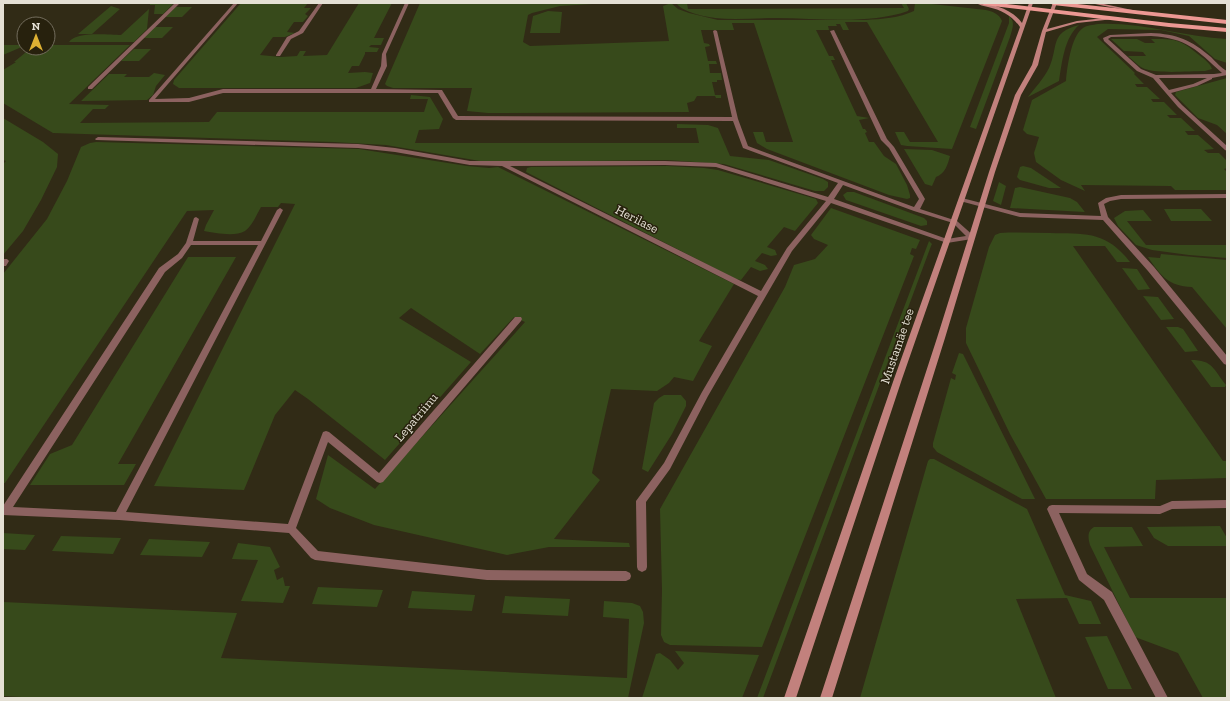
<svg xmlns="http://www.w3.org/2000/svg" width="1230" height="701" viewBox="0 0 1230 701" font-family="'Zilla Slab',serif">
<rect width="100%" height="100%" fill="#312b16"/>
<!-- green -->
<path fill="#374a1b" d="M150 3H174L163 14H154L155 5H150Z
M241 3H308L304 8H311L305 14 308 16 303 22H294L287 32 295 33 285 37H273L260 55 281 57 297 56 300 51H306L303 56 327 55 359 3H392L374 38H384L381 45H371L369 47 379 48 377 52H365V54L359 66H352L348 73 365 72 373 73 370 83 356 88H179L173 84 174 80Z
M420 3H609L560 6 532 13 528 15 523 42 530 46 669 41 663 6 671 3 678 9 689 13 718 20H866C882 19 899 18 914 11L915 3H923L986 10C994 12 999 14 1002 21L952 149 907 146 901 145 895 132H904L910 142H938L867 22H845L849 30H843L840 24H836L837 26H828L829 30H816L829 56H833L835 60H831L857 116 869 118 859 120 863 129H865L867 132 865 133 869 142H874L884 156 896 164 907 185 910 195V198L907 199 889 195 767 149 757 143 753 132H763L766 142H793L754 23H732L734 30H701L704 43 709 44 710 46 705 47 708 61H716L717 64H709L710 73H721L722 80H717V82H712L715 95H721V98H716L715 96H697L694 101 687 103 689 112 488 113 467 111 472 88H393L387 86 385 84Z
M676 3H687L688 9 904 8 901 3H906L909 9 908 11C868 25 818 18 777 18 756 18 735 20 715 18 703 16 684 13 676 3Z
M111 6 120 9 92 34H78Z
M176 7H192L182 17H165Z
M149 9 147 29 134 42H69C77 31 108 35 121 35Z
M548 11 562 12 560 33H530L533 16Z
M1009 16C1016 22 1012 29 1010 37L976 129 970 127 1009 23Z
M1098 24C1142 22 1184 37 1227 39V63L1215 59 1189 36 1161 30 1108 29 1097 37 1135 73 1134 74 1144 84H1135L1137 87H1147L1160 99H1151L1153 102H1164L1177 115H1167L1170 118H1181L1195 131H1185L1188 135H1198L1214 149 1204 150 1208 153H1219L1227 161V168L1224 169 1227 172V190H1175L1171 186 1081 185 1085 191 1061 180 1036 162 1034 153 1039 137 1027 134 1023 130 1032 100 1066 81C1067 68 1071 36 1083 28 1087 25 1093 25 1098 24Z
M1079 25C1064 38 1062 63 1059 81L1028 97C1035 88 1044 78 1049 68 1059 46 1049 33 1079 25Z
M155 27H173L162 38H143Z
M1111 39H1137L1145 43H1155L1151 39C1175 39 1180 39 1199 55 1204 59 1210 63 1212 69L1205 71C1188 71 1161 74 1145 69 1139 67 1133 60 1128 56H1146L1143 52 1124 51Z
M3 45H24V46L3 55Z
M48 45H130L69 104 109 105 105 109H93L80 123 209 122 217 112H424L428 99H410L411 95 430 97 443 119 439 129 419 130 415 143H699L696 128H677V124L708 125 718 128 730 156 769 160 823 179 828 182V187L824 191H815L724 164 667 160 509 162 480 161 386 145 333 142 53 133 3 103V70C7 67 12 65 16 62H14L31 48H48Z
M134 49H151L139 61H121Z
M154 73 165 75 156 86 153 95 147 100 81 101 109 74H127L124 77H149Z
M1227 78V134L1217 125 1198 118 1175 95 1176 92Z
M3 118 43 142 58 154 57 167 41 200 23 231 3 255V164L6 161 3 160Z
M96 142 359 149 467 166 489 168 498 167 734 284 699 341 712 346 693 381 674 377 669 383 657 391 611 389 592 473 600 480 554 539 629 543 630 547H549L507 555 374 525 330 508 316 499 328 455 375 489 525 322 514 317 480 354 411 308 399 318 471 362 385 460 308 399 295 390 275 415 244 490 154 486 295 204 281 203 278 207H261C257 214 252 226 245 231 235 237 215 233 204 231L206 225 214 210 187 211 5 483H3V274L47 219 67 181 81 147 90 143Z
M904 149 932 150 950 156C948 164 945 174 936 177L932 186 925 184Z
M667 166 704 168 718 170 816 199 818 203 795 231 784 227 767 247 775 250 777 255 771 256 762 253 755 261 765 265 768 269 760 271 751 267 741 280 736 279 526 172 527 168 531 167Z
M1023 166 1031 168 1061 188H1049L1020 180 1017 177 1020 167Z
M999 182 1006 186 1001 205 993 201Z
M1020 187 1070 198 1077 202 1085 212 1010 208 1015 188Z
M847 192H854L924 218 927 221V225L921 226 846 200 843 195Z
M831 208 920 240 916 249 912 248 910 254 914 256 762 647 670 645 664 642 661 635 662 590 660 509 785 287 794 265 815 259 828 245 814 239 811 235Z
M1164 209H1201L1212 221H1171Z
M1143 210 1152 221H1127L1146 245H1227V258L1189 255 1152 250 1136 245 1118 226 1114 218 1125 211Z
M1000 233C1017 232 1033 233 1050 233 1086 234 1106 231 1130 262H1117L1105 246H1073L1223 461H1227V478L1156 480 1155 499H1046L1010 434 966 343V328L989 247 995 235Z
M929 241 932 244 931 246 763 698H757Z
M1161 254 1227 260V329L1192 287C1168 286 1161 276 1148 257L1160 258Z
M188 257H236L118 464H136L124 485H30L50 454 72 445Z
M1122 268 1137 269 1150 289 1138 290Z
M1143 296 1158 297 1174 319 1161 320Z
M1166 327H1178L1183 329 1198 351 1185 352Z
M959 353 963 354 1035 499H1022L937 452 933 447V443L951 378 955 380 956 375 952 373Z
M1191 360C1213 360 1213 369 1226 385L1225 387H1211Z
M664 395H681L686 401V406L672 434 648 472 642 469 654 403 659 398Z
M930 459H934L1027 509 1065 595 1091 601 1101 624H1079L1067 598 1016 599 1056 698H860L928 461Z
M1220 526 1227 538V546H1168L1154 538 1147 527Z
M1094 527H1132L1143 546 1104 547 1130 598H1227V698H1203L1178 653 1135 637 1090 545C1088 538 1087 531 1094 527Z
M3 533 35 535 25 550 3 549Z
M61 536 121 538 113 554 52 551Z
M149 539 210 542 202 557 140 555Z
M238 543 270 547 280 567 274 570 277 580 283 577 285 586H290L283 603 241 601 258 560 232 559Z
M318 587 383 590 377 607 312 604Z
M412 591 475 595 472 611 408 608Z
M505 596 570 599 568 616 502 613Z
M604 601 632 603 640 606 643 612 644 623 628 698H39L3 696V602L237 613 221 658 627 678 629 619 603 617Z
M1107 636 1132 689H1108L1085 637Z
M675 651 759 655 742 698H642L656 654 660 653 670 660 678 670 684 663Z"/>
<g fill="none" stroke-linecap="round" stroke-linejoin="round">
<!-- pedestrian -->
<path fill="#8c6260" fill-rule="evenodd" d="M98 137 358 144 395 148 470 161 473 163 470 165 395 152 358 148 96 140 95 139Z"/>
<!-- minor -->
<path fill="#8c6260" fill-rule="evenodd" d="M175 3H180L92 89H88V87Z
M234 3H238L155 99 189 98 223 89H371L381 66 382 54 405 3H409L386 54 387 66 376 89 442 90 458 116 732 117 713 31 715 30 717 31 738 119 748 146 914 207 919 199 889 148 881 140 830 31 834 30 887 139 894 147 925 199 920 209 957 221 975 237 972 239 947 243 831 203 792 251 708 396 670 469 646 502 647 567 646 570 642 572 638 570 637 567 636 501 664 463 702 392 758 296 502 166 470 165 467 163 470 161H665L716 163 828 197 838 183 743 148 733 121 456 120 453 118 438 93H223L189 102H149V100ZM665 165 716 167 826 201 787 248 761 291 510 166ZM843 185 914 211 953 223 966 236 947 239 834 199Z
M319 3H323L303 33 291 39 280 56H276V55L287 37 299 31Z
M1151 33C1177 34 1191 40 1211 57 1216 62 1221 68 1227 71V75L1212 78V79L1197 86 1171 93 1182 105 1227 146V151L1225 150 1178 107 1153 78 1137 71 1104 41 1103 38 1110 35ZM1151 36C1187 38 1197 50 1222 73L1214 74 1156 75 1141 69 1108 39 1111 37ZM1159 78H1207L1193 84 1169 90Z
M1227 194V198L1121 199 1110 201 1104 204 1108 217 1154 267 1227 356V365L1224 364 1148 271 1103 220 1020 217 960 201 959 200 962 198 1020 213 1101 216 1098 203 1106 198 1121 195Z
M280 208 283 210 126 512 288 524 323 432 326 431 329 432 379 473 515 317H521L522 319 521 321 383 482 380 483 377 482 328 442 296 528 318 551 487 570 626 571 630 573 631 576 630 579 626 581 487 580 315 560 311 558 289 533 119 520 3 515V506L159 268 178 254 186 243 194 218 196 217 199 219 193 241H261L277 210ZM191 245H258L116 512 13 507 165 272 182 258Z
M3 259H7L9 261 6 266H3Z
M1227 500V508L1172 509 1160 514 1059 513 1087 574 1112 592 1168 698H1156L1104 600 1079 580 1047 509 1049 506 1052 505 1160 506 1172 501Z"/>
<!-- secondary -->
<path fill="#c2817d" fill-rule="evenodd" d="M976 3C992 3 1012 9 1022 23L1029 3H1033L902 379 796 698H784L894 379 1020 27C1012 16 1002 10 988 7 984 6 979 5 976 3Z
M1053 3H1057L1047 29 1077 21 1114 17 1116 18 1114 19 1077 23 1046 32 1038 65 1021 95 995 172 945 338 832 698H820L937 338 989 172 1015 95 1032 65 1042 31Z
M1090 3H1099L1137 11 1135 12Z"/>
<!-- primary -->
<path fill="#ec9893" fill-rule="evenodd" d="M981 3H998L1169 23 1227 28V32L1169 27 984 5Z
M1050 3H1068L1227 20V24L1053 5Z"/>
</g>
<g text-anchor="middle" dominant-baseline="central" stroke-width="3" stroke-linejoin="round" paint-order="stroke">
<!-- street labels -->
<g font-size="13" fill="#e4e0d4" stroke="#27210d">
<text transform="translate(637 219) rotate(27)">Herilase</text>
<text transform="translate(897 346) rotate(-71)">Mustamäe tee</text>
<text transform="translate(416 417) rotate(-50)">Lepatriinu</text>
</g>
</g>
<!-- border -->
<rect width="1230" height="701" fill="none" stroke="#e4e0d4" stroke-width="8"/>
<!-- north arrow -->
<g transform="translate(36 36)"><circle r="19" fill="#27210d" stroke="#736d5d"/>
<path d="M0-3L7 15L0 10L-7 15Z" fill="#deb133"/>
<text y="-6" font-size="11" font-weight="bold" text-anchor="middle" fill="#e4e0d4">N</text>
</g>
</svg>
